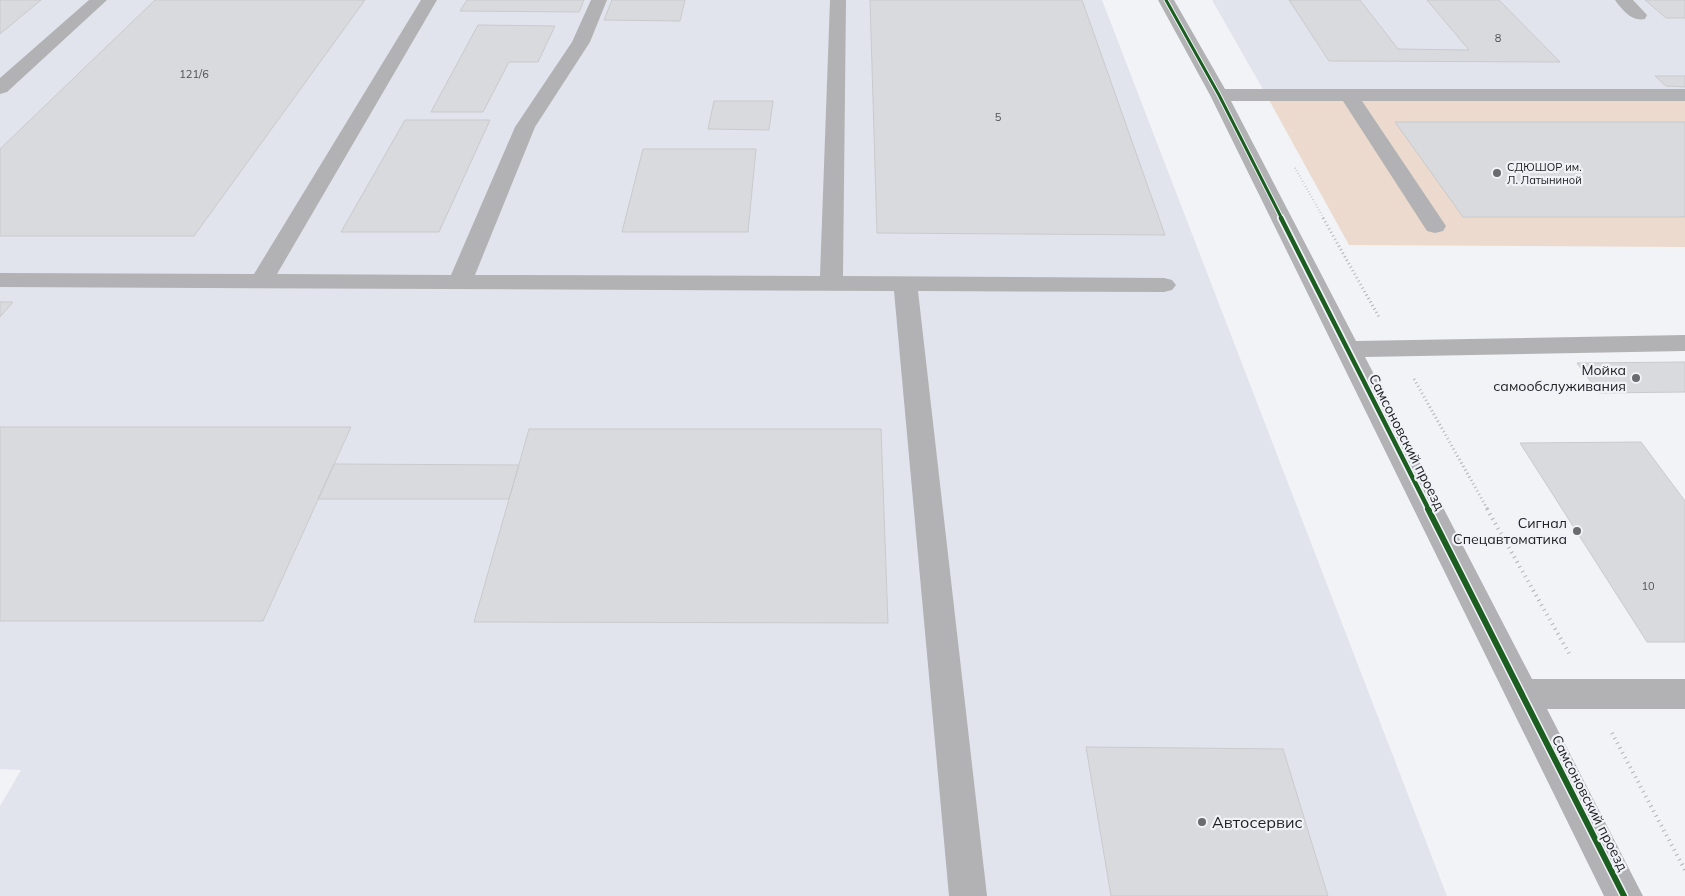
<svg xmlns="http://www.w3.org/2000/svg" width="1685" height="896" viewBox="0 0 1685 896" font-family="Mulish,sans-serif">
<rect width="100%" height="100%" fill="#f2f3f7"/>
<!-- built -->
<path fill="#e2e4ed" d="M0 0H1102L1447 896H0V806L21 770 0 769Z
M1212 0H1685V101L1269 100Z"/>
<!-- green -->
<path fill="#ebdacd" d="M1269 100 1685 101V247L1349 245Z"/>
<!-- building -->
<path fill="#d9dadd" stroke="#c9cacd" d="M0 0H41L0 34Z
M155 0H365L194 236H0V149Z
M467 0H584L579 12 460 11Z
M612 0H685L680 21 604 20Z
M870 0H1082L1165 235 877 233Z
M1289 0H1360L1398 49 1469 50 1427 0H1499L1560 62 1329 61Z
M1645 0H1685V18H1666Z
M478 25 555 26 538 62H509L483 112H431Z
M1655 76H1685V87L1666 86Z
M714 101H773L769 130 708 129Z
M405 120H490L439 232H341Z
M1395 122H1685V217H1463Z
M643 149H756L748 232H622Z
M0 302H13L0 317Z
M1685 362V392L1599 393 1577 363Z
M0 427H351L263 621H0Z
M529 429H881L888 623 474 622Z
M1641 442 1685 501V642H1647L1520 443Z
M334 464 519 465 509 499H318Z
M1086 747 1283 749 1328 896H1111Z"/>
<g fill="none" stroke-linecap="round" stroke-linejoin="round">
<!-- path-far2 -->
<path stroke="#b3b4b6" stroke-width="2" stroke-dasharray="0.5 2.5" stroke-linecap="butt" d="M1295 168 1324 219"/>
<!-- path-far1 -->
<path stroke="#b3b4b6" stroke-width="3" stroke-dasharray="1 3" stroke-linecap="butt" d="M1323 218 1379 317
M1414 379 1488 510"/>
<!-- path -->
<path stroke="#b3b4b6" stroke-width="4" stroke-dasharray="1 4.5" stroke-linecap="butt" d="M1487 509 1570 655
M1612 733 1685 870"/>
<!-- minor -->
<path fill="#b2b2b4" fill-rule="evenodd" d="M89 0H107L7 92 0 94V78Z
M421 0H437L277 274 451 275 515 127 572 42 591 0H607L590 42 535 127 475 275 820 276 830 0H846L843 276 1164 278 1172 280 1176 285 1172 290 1164 292 918 291 987 896H949L894 291 0 287V273L254 274Z
M1158 0H1174L1225 89H1685V101H1362L1446 226 1443 231 1435 233 1427 231 1343 101H1231L1356 341 1685 335V351L1365 357 1532 679H1685V709H1547L1643 896H1604L1210 95Z
M1615 0H1633L1647 15 1645 19C1632 22 1622 10 1615 0Z"/>
<defs>
<path id="cycleway-far2" d="M1166 0 1219 95 1282 219"/>
<path id="cycleway-far1" d="M1281 218 1429 510"/>
<path id="cycleway" d="M1428 509 1624 896"/>
</defs>
<!-- cycleway-far2 casing -->
<use href="#cycleway-far2" stroke="#f1f2f8" stroke-width="5"/>
<!-- cycleway-far1 casing -->
<use href="#cycleway-far1" stroke="#f1f2f8" stroke-width="8"/>
<!-- cycleway casing -->
<use href="#cycleway" stroke="#f1f2f8" stroke-width="9"/>
<!-- cycleway-far2 -->
<use href="#cycleway-far2" stroke="#1b5e20" stroke-width="3"/>
<!-- cycleway-far1 -->
<use href="#cycleway-far1" stroke="#1b5e20" stroke-width="4.5"/>
<!-- cycleway -->
<use href="#cycleway" stroke="#1b5e20" stroke-width="6"/>
</g>
<!-- markers -->
<g fill="#6a6b6e" stroke="#f1f2f8" stroke-width="2">
<circle cx="1497" cy="173" r="5"/>
<circle cx="1636" cy="378" r="5"/>
<circle cx="1577" cy="531" r="5"/>
<circle cx="1202" cy="822" r="5"/>
</g>
<g text-anchor="middle" dominant-baseline="central" stroke-width="4.5" stroke-linejoin="round" paint-order="stroke">
<!-- number labels -->
<g font-size="11" fill="#505153">
<text x="1498" y="38">8</text>
<text x="194" y="74">121/6</text>
<text x="998" y="117">5</text>
<text x="1648" y="586">10</text>
</g>
<!-- far-poi labels -->
<g font-size="11" fill="#212224" stroke="#f1f2f8" text-anchor="start">
<text x="1507" y="167">СДЮШОР им.<tspan x="1507" dy="13">Л. Латыниной</tspan></text>
</g>
<!-- poi labels -->
<g font-size="14" fill="#212224" stroke="#f1f2f8" text-anchor="end">
<text x="1626" y="370">Мойка<tspan x="1626" dy="16">самообслуживания</tspan></text>
<text x="1567" y="523">Сигнал<tspan x="1567" dy="16">Спецавтоматика</tspan></text>
</g>
<!-- street labels -->
<g font-size="14" fill="#212224" stroke="#f1f2f8">
<text transform="translate(1407 442) rotate(63)">Самсоновский проезд</text>
<text transform="translate(1590 803) rotate(63)">Самсоновский проезд</text>
</g>
<!-- near-poi labels -->
<g font-size="16" fill="#212224" stroke="#f1f2f8" text-anchor="start">
<text x="1212" y="822">Автосервис</text>
</g>
</g>
</svg>
